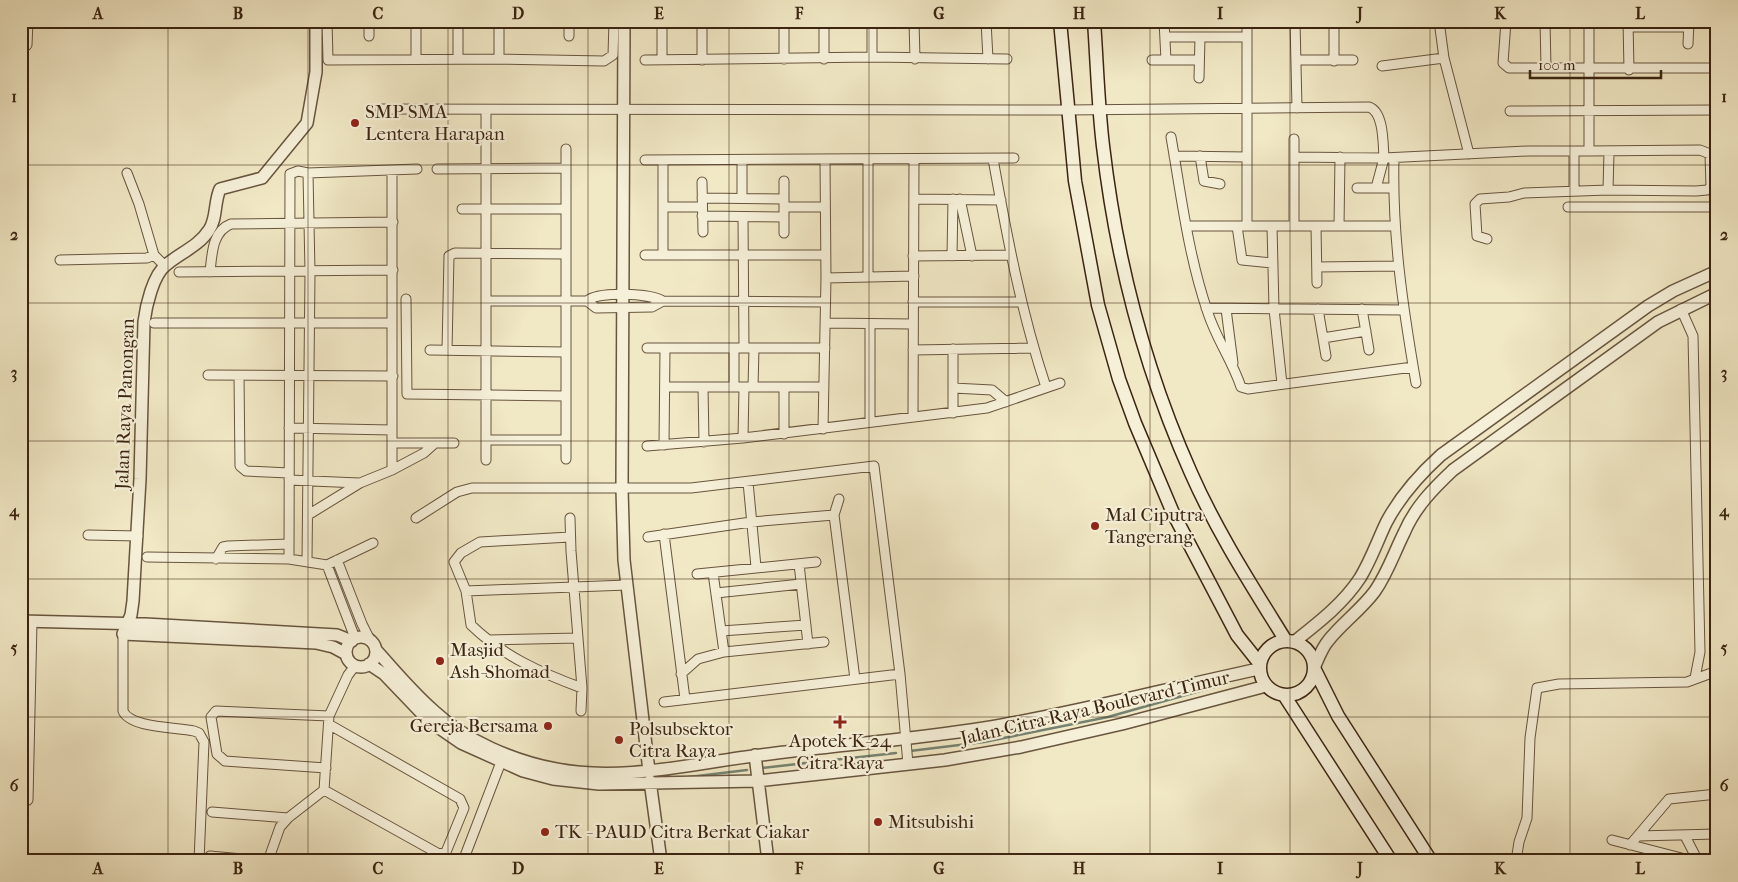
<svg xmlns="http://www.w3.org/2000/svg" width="1738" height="882" viewBox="0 0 1738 882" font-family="'IM FELL French Canon',serif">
<rect width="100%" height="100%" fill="#f1e8c5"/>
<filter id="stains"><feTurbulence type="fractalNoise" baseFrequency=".004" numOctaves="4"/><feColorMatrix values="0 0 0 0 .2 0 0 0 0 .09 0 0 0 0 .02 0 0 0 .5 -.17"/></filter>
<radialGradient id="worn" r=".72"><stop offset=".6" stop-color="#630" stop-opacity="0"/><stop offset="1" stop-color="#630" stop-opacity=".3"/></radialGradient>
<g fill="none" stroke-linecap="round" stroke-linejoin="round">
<!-- stream -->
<path stroke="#758271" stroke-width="2.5" d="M910 751 984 742 1108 717 1221 685
M761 768 896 753
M689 777 747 770"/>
<defs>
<path id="minor" d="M327 21 328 60 499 59 604 61 613 55 614 21
M369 21V36
M416 21V59
M458 21V59
M499 21V59
M569 21V36
M784 21V59
M824 21V59
M872 21V57
M914 21 915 59
M986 21 988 59
M1164 21 1166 60
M1247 21V226
M1295 21 1297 108
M1439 21 1444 58 1469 154
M1506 21 1503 63 1509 68H1717
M1545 21 1546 68
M1589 21V151
M1628 21 1629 70
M1628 27H1689
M1165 37H1247
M1688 44 1689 22
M21 50 27 45 28 21
M645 60 872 57 1007 59
M662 60V21
M702 60V21
M1152 60H1199
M1296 60H1353
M1334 61V21
M1382 66 1444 58
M1199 78 1200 37
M380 109 1067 110 1369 107C1384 112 1383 144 1384 158L1528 151H1589L1700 150 1710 154 1711 187 1707 190 1696 191 1608 190 1609 152
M486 111V460
M1510 111 1717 110
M1171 137C1181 194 1188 254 1207 310 1215 337 1232 360 1241 387L1248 389 1413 367
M1294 139V226
M1574 153V191
M1174 156 1247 157
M1200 156 1204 181 1220 184
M1294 157 1384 158 1376 188
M1394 158C1392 235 1403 308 1416 383
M868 159V276
M993 159C1007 236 1021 312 1046 387
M645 160 1014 158
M663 160V255
M437 169 566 168
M127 173 139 204 154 255 165 266
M784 181V233
M702 182 703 232
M1357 188H1393
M702 198 784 199
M742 198V160
M914 199 1001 200
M960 199 972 256
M663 207H702
M784 207H825
M1568 207H1717
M462 209H566
M702 216 784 217
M743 217 744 348
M1187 226H1394
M1237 226 1242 260 1272 263
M1272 226 1274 309 1282 384
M1316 226 1317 283
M1339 226 1340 157
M1487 239 1477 236 1475 204 1480 199 1509 197 1524 193 1608 190
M645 255H825
M913 256 1011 255
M952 256 953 199
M60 260 147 258 154 255
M1317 267 1397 266
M179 272 393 270
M210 272C212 255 212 231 231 224L393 222
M826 278 914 276
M406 299 407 394 565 396
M486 301H587C598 291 650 293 663 301L825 302
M587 301 596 308 652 307 663 301
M913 302H1021
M1206 308 1404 310
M1226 309 1233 363
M1318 309 1326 356
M1362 309 1369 350
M1681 309 1693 336 1700 652 1695 678
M154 323H392
M825 323 913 324
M870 324V422
M1323 338 1366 331
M647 348H825
M953 349V413
M430 350 565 352
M447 350 449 256 455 253 565 254
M913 350 1033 348
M208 375 393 376
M239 376 240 466 246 471 289 473
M665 387H824
M703 387 704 442
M734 387V348
M753 387 754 348
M953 388 992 390 1006 402
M913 416 914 159
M289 428 392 430
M823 429 826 278 825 160
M784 434V387
M743 438 744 387
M486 440H566
M392 443H454
M664 445 665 348
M647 446 743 438 987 408 1060 383
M566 459V149
M392 470 424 453 434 444
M289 480 359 483
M748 482 756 567
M839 499 834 515 855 679
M308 515 360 483 392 470V171
M416 518 457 492 472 488H691L874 466 900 674 908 764
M570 518 571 551 582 688 581 711
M664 534 685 699
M88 535 138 536
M570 537 480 542 461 553 454 562 466 591 471 625C503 656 541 673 582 688
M648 537 751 522 834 515
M147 557 289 559 327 565 373 543
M216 559 223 547 228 546 289 544
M289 559 290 174 298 171 308 173 417 169
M337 560 362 624 370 640
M307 561 310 272 308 173
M799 564 808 644
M327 565 355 638
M713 573 724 652
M697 574 816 562
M466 591 627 585
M716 593 801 584
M721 631 806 625
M123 634V711C130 728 177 727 194 731L199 733 204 742 199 861
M489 640 578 638
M681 674 698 659 724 652 824 642
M664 702 900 674
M326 768 225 761 217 754 211 717 216 711 329 716
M324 790 439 854 446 852 464 808 460 799 330 725
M28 800 32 622
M212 812 288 818
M1638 836 1717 834
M1685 836 1698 861
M1612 840 1693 861
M1630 845 1669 799 1717 794
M210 856 265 861
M268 861 280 827 288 818 324 790 329 716 348 675 355 666
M463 861 501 762
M1516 861 1519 842 1527 818 1530 738 1537 688 1559 684 1687 682 1717 671"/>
<path id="tertiary" d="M316 21V72L307 123 262 178 220 189C214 202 217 219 209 230 199 246 180 253 166 265 153 275 146 306 144 322L140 479 133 601 131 615 123 634 316 643 333 647 346 654
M624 21 622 489 624 560 649 771
M21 621 145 624 337 635 352 641
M346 652a15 15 0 1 1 30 0a15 15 0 1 1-30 0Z
M1294 642C1318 623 1343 604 1360 578 1371 560 1377 542 1386 523 1400 496 1419 475 1441 455L1648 306 1673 291 1717 271
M376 650C395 671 413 693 434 711 466 741 514 761 556 769 623 782 694 763 761 755 835 745 910 740 984 728 1077 713 1168 688 1259 669
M369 664 384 674 429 721 461 743 523 771 553 779 599 784 758 781 945 760 1021 747 1122 724 1266 686
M1314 668C1318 659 1322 648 1328 641 1342 623 1361 610 1375 591 1388 572 1394 553 1404 533 1415 507 1433 489 1453 470L1658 322 1717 293
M755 755 768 861
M650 781 661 861"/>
<path id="secondary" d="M1060 21 1075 181 1098 305 1119 379 1135 423 1173 513 1237 635 1260 664
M1094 21C1097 63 1098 104 1103 146 1116 258 1145 370 1191 473 1217 532 1252 586 1286 641
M1260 668a27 27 0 1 1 54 0a27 27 0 1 1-54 0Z
M1314 668 1338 716 1431 861
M1284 695 1391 861"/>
</defs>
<!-- minor casing -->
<use href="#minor" stroke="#68553e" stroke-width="11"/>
<!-- tertiary casing -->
<use href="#tertiary" stroke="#68553e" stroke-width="14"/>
<!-- secondary casing -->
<use href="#secondary" stroke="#3b2411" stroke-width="15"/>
<!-- minor -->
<use href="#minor" stroke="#f6f0d9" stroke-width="9"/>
<!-- tertiary -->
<use href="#tertiary" stroke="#f6f0d9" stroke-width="11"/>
<!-- secondary -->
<use href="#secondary" stroke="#f6f0d9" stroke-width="12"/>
</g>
<!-- grid -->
<path fill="none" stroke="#3b2411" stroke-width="1" stroke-opacity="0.55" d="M168 21V861M308 21V861M448 21V861M588 21V861M729 21V861M869 21V861M1009 21V861M1150 21V861M1290 21V861M1430 21V861M1570 21V861M21 165H1717M21 303H1717M21 441H1717M21 579H1717M21 717H1717"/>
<!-- markers -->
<g fill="#8f2418" stroke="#f6f0d9" stroke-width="2">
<circle cx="355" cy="123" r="5"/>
<circle cx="1095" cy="526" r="5"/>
<circle cx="440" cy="661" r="5"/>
<path d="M837.5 714.5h5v5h5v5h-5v5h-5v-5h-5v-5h5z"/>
<circle cx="548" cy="726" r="5"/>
<circle cx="619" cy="740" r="5"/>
<circle cx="878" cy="822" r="5"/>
<circle cx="545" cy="832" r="5"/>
</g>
<g text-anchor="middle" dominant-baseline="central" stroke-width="4.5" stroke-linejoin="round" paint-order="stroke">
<!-- poi labels -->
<g font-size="19" fill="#3b2411" stroke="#f6f0d9" text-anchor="start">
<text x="365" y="112">SMP SMA<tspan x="365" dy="22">Lentera Harapan</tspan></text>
<text x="1105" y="515">Mal Ciputra<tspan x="1105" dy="22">Tangerang</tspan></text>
<text x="450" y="650">Masjid<tspan x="450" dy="22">Ash-Shomad</tspan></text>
<text x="538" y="726" text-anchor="end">Gereja Bersama</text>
<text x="629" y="729">Polsubsektor<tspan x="629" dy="22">Citra Raya</tspan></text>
<text x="840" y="741" text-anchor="middle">Apotek K-24<tspan x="840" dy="22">Citra Raya</tspan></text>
<text x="888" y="822">Mitsubishi</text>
<text x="555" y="832">TK - PAUD Citra Berkat Ciakar</text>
</g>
<!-- street labels -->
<g font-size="19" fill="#3b2411" stroke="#f6f0d9">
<text transform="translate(125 404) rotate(-88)">Jalan Raya Panongan</text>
<text transform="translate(1095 708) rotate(-13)">Jalan Citra Raya Boulevard Timur</text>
</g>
</g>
<!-- margin -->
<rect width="1738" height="882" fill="none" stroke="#f1e8c5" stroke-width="55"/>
<!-- scale -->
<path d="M1530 70v8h131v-8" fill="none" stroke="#3b2411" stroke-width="2.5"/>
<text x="1538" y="70" font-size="15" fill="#3b2411" stroke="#f6f0d9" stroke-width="4" paint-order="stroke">100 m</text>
<rect x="28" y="28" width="1682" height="826" fill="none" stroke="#3b2411" stroke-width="2"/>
<g font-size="16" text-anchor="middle" font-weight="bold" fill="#3b2411">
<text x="98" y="19">A</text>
<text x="238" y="19">B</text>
<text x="378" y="19">C</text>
<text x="518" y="19">D</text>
<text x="659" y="19">E</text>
<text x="799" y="19">F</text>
<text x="939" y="19">G</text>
<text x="1079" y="19">H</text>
<text x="1220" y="19">I</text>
<text x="1360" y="19">J</text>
<text x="1500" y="19">K</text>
<text x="1640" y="19">L</text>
<text x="14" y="102">1</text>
<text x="1724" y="102">1</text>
<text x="14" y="240">2</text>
<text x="1724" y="240">2</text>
<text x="14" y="378">3</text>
<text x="1724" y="378">3</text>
<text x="14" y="516">4</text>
<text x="1724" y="516">4</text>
<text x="14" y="653">5</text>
<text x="1724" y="653">5</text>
<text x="14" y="791">6</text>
<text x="1724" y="791">6</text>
<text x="98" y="874">A</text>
<text x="238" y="874">B</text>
<text x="378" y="874">C</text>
<text x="518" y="874">D</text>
<text x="659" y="874">E</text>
<text x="799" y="874">F</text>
<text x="939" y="874">G</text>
<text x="1079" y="874">H</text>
<text x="1220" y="874">I</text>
<text x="1360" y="874">J</text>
<text x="1500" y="874">K</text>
<text x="1640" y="874">L</text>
</g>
<rect width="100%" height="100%" filter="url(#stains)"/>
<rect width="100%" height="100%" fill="url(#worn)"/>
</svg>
